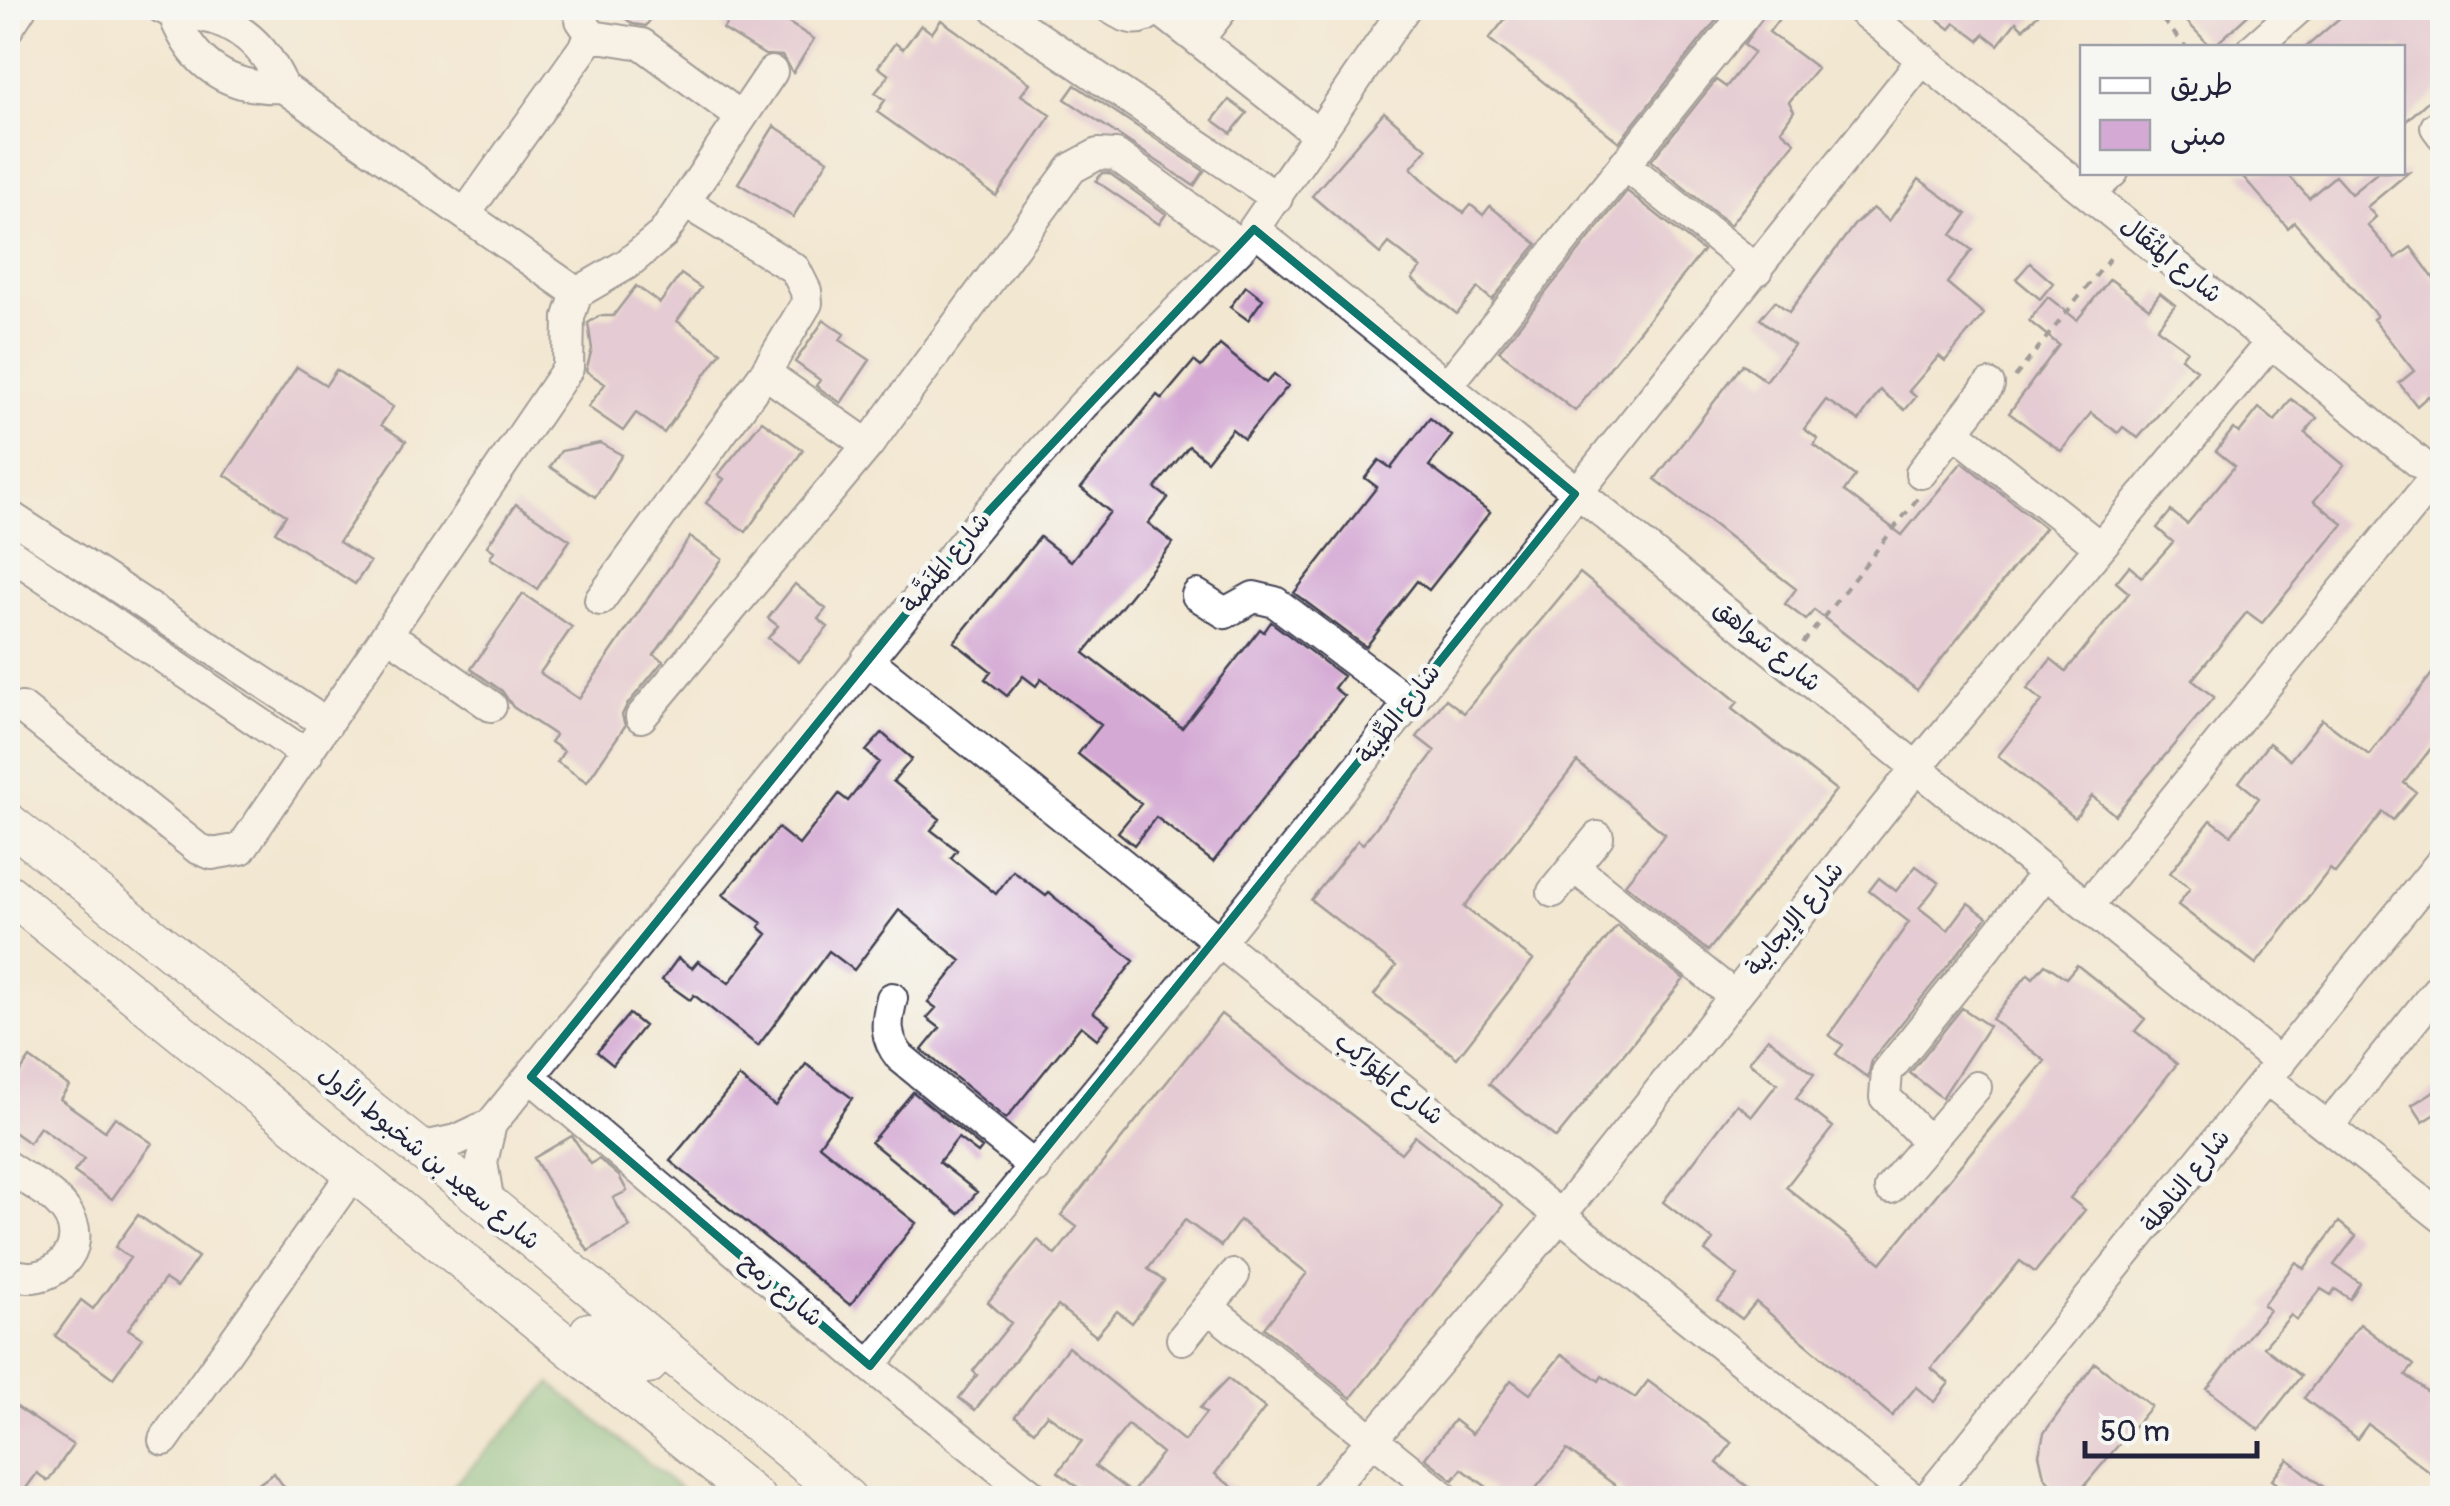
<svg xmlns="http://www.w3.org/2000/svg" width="2450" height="1506" viewBox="0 0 2450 1506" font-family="Pangolin,'Playpen Sans Arabic',sans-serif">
<rect width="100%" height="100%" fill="#f6f6f2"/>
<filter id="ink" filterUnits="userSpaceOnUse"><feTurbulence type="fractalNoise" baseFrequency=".01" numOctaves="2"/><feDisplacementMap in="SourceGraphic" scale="20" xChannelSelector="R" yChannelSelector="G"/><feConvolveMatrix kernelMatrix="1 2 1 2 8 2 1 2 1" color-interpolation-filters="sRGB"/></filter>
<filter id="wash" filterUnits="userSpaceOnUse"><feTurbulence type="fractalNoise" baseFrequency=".0048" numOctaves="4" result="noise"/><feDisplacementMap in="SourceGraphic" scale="40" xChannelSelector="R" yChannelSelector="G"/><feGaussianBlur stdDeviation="2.25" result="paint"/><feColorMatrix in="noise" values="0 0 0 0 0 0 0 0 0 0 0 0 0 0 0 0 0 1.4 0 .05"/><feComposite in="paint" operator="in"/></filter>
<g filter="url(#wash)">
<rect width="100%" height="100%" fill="#f2e7d1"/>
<!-- forest -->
<path fill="#74b97e" stroke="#4b6e5c" stroke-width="2.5" d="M551 1384 692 1498H441Z"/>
<g id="blocks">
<!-- building -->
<path fill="#d4a9d4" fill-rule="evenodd" d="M611 8H658L646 26 633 24Z
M737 8H765L814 39 793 73 782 56 765 55 723 29Z
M1514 8H1726L1619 142 1489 39Z
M1768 8H1787L1769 32 1817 68 1789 102 1794 111 1781 130 1795 142 1730 225 1651 161 1716 80 1726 87 1754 52 1744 45Z
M1923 8H2045L2023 29 2016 22 1998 45 1984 34 1979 41 1955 23 1950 29Z
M2174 8H2256L2212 48Z
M2351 8H2442V88L2402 125V48H2305Z
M941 20 1030 83 1021 95 1051 115 996 196 877 112 885 100 875 93 889 75 878 67 895 43 903 49 921 25 932 33Z
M1075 85 1204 171 1194 186 1065 99Z
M1229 100 1247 113 1231 133 1213 120Z
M1384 112 1427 149 1411 168 1434 190 1464 213 1471 205 1483 215 1490 206 1537 244 1492 300 1478 288 1457 314 1412 279 1421 268 1389 243 1380 254 1312 196Z
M774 126 828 160 793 217 738 183Z
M2239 172H2286L2309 198 2335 176 2351 194 2378 172H2409L2367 207 2376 217 2367 225 2396 258 2411 247 2442 290V412L2428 396 2417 406 2399 383 2414 371 2373 319 2377 316 2294 222 2288 228Z
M1109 173 1166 214 1159 224 1096 181 1102 173Z
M1919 179 1967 214 1952 235 1972 250 1947 283 1984 314 1945 361 1939 356 1909 391 1916 397 1905 410 1880 390 1859 421 1826 400 1804 429 1818 439 1814 445 1855 476 1844 491 1902 535 1962 462 2045 528 1917 690 1814 610 1806 620 1785 604 1796 589 1655 479 1743 364 1766 381 1794 345 1760 319 1775 301 1789 312 1854 225 1873 208 1889 221Z
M1627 191 1703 251 1575 411 1499 351Z
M2030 263 2053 283 2040 299 2016 279Z
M681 274 701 288 677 321 721 352 664 433 636 413 623 431 588 407 605 384 586 371 592 349 588 323 599 316H613L636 286 660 303Z
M2110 279 2149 308 2160 293 2175 305 2157 328 2187 350 2181 358 2197 370 2138 438 2123 427 2118 433 2091 413 2061 451 2009 413 2059 345 2029 321 2048 297 2077 320Z
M1246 286 1263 299 1248 320 1230 307Z
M824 320 844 334 840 340 870 360 841 403 816 386 820 380 795 362Z
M1220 345 1266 383 1274 374 1288 386 1244 439 1232 429 1207 461 1189 446 1155 488 1168 498 1148 523 1173 543 1084 653 1182 728 1260 629 1264 632 1271 622 1343 676 1334 688 1344 696 1213 862 1156 817 1134 845 1118 832 1141 804 1078 754 1101 725 1041 679 1036 686 1023 676 1007 696 985 679 991 671 954 642 1040 537 1071 561 1110 512 1081 488 1157 395 1162 399 1194 361 1201 367Z
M297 367 326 385 336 370 393 407 381 425 406 441 339 542 370 562 355 584 275 532 286 515 225 475Z
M2291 399 2317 418 2305 433 2344 465 2314 501 2343 524 2262 623 2247 612 2192 680 2214 697 2115 815 2092 796 2075 818 1998 756 2042 701 2027 689 2051 659 2066 671 2129 593 2116 582 2129 566 2142 577 2173 542 2157 528 2171 511 2187 524 2235 466 2216 451 2233 429 2239 433 2259 408 2275 421Z
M1430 418 1452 436 1429 466 1490 512 1429 590 1417 581 1366 647 1294 593 1377 487 1365 478 1379 460 1391 468Z
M762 421 803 450 746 532 706 503 724 479 718 475Z
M600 443 622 455 595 497 550 467 561 451Z
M516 504 570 540 537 589 490 558 494 551 487 546Z
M690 537 722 559 654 655 663 661 627 705 622 715 625 726 587 782 557 762 564 751 551 742 555 735 513 707 502 691 471 669 523 594 572 627 540 673 579 699Z
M1580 573 1738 702 1732 709 1836 790 1708 951 1625 884 1665 834 1577 762 1464 907 1533 960 1457 1058 1374 995 1396 966 1311 900 1358 840 1363 844 1435 751 1417 737 1446 699 1464 713Z
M795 584 826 609 818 619 828 627 799 662 768 638 778 626 768 618Z
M2442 661V734L2404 783 2416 792 2393 820 2383 812 2335 873 2330 869 2256 964 2178 905 2190 888 2170 873 2211 820 2231 835 2259 798 2239 782 2269 743 2290 760 2322 719 2369 755Z
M882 733 912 759 893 781 940 819 931 830 957 850 951 858 996 894 1013 871 1046 896 1049 893 1134 961 1093 1012 1109 1024 1097 1039 1081 1026 1006 1119 922 1050 940 1028 927 1018 936 1008 928 1002 961 961 899 910 854 970 829 951 758 1046 694 995 690 1000 662 980 678 958 692 968 698 961 729 983 767 934 759 927 762 923 723 895 778 828 799 845 839 794 848 801 879 762 866 751Z
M1916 866 1939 883 1919 908 1948 930 1968 903 1987 917 1872 1060 1868 1078 1836 1054 1843 1045 1829 1035 1909 922 1869 891 1879 878 1896 891Z
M1617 926 1684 979 1556 1138 1489 1084Z
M2045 964 2066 978 2077 965 2145 1019 2135 1031 2177 1064 2070 1198 2085 1210 2035 1272 2020 1261 1931 1368 1949 1383 1934 1402 1916 1387 1892 1416 1756 1302 1742 1319 1718 1301 1738 1276 1705 1251 1713 1240 1663 1202 1737 1104 1752 1116 1777 1084 1749 1062 1768 1038 1814 1074 1796 1098 1833 1127 1786 1187 1881 1263 2045 1061 1992 1019 2028 974 2033 978Z
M1962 1008 1989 1026 1942 1098 1910 1073Z
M629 1014 644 1026 613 1065 597 1052Z
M1221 1014 1401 1153 1415 1136 1503 1205 1351 1398 1264 1328 1307 1273 1240 1220 1221 1246 1185 1220 1148 1269 1164 1281 1132 1323 1117 1311 1096 1336 1058 1306 975 1410 959 1398 977 1375 973 1371 1011 1323 988 1302 1038 1240 1055 1255 1077 1227 1061 1215Z
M30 1058 69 1086 60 1099 105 1131 115 1117 152 1143 112 1199 74 1172 84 1159 40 1127 29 1143 8 1128V1089Z
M806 1064 852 1098 819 1145 916 1223 850 1305 670 1161 739 1077 775 1106Z
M2442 1086V1110L2423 1122 2412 1105Z
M913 1092 982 1148 978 1153 958 1138 939 1162 977 1192 959 1214 871 1142Z
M572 1136 591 1164 599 1159 619 1176 627 1191 613 1198 630 1227 588 1251 534 1158Z
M138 1215 198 1257 177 1287 165 1279 128 1329 142 1338 113 1378 55 1336 81 1300 93 1309 130 1258 115 1247Z
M2339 1222 2356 1236 2334 1265 2360 1283 2350 1299 2335 1289 2331 1295 2321 1289 2297 1320 2291 1315 2264 1347 2301 1376 2259 1430 2207 1389 2269 1310 2263 1305 2296 1262 2304 1269Z
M2360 1324 2414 1365 2406 1375 2442 1403V1482L2368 1424 2357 1439 2304 1398Z
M1068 1347 1184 1441 1206 1413 1200 1408 1228 1379 1265 1408 1215 1474 1247 1498H1092L1058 1472 1082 1441 1047 1414 1034 1431 1015 1416ZM1128 1425 1162 1453 1132 1493 1095 1466Z
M1562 1354 1599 1381 1602 1376 1635 1398 1648 1381 1732 1443 1717 1463 1762 1498H1617L1623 1491 1567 1450 1528 1498H1502L1462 1469 1453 1480 1425 1458 1454 1420 1472 1434 1511 1380 1530 1394Z
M2095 1363 2151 1406 2074 1498H2064L2044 1476 2039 1454 2044 1433Z
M8 1401 73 1445 48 1481 37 1473 19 1498H8Z
M2288 1459 2321 1485 2338 1498H2296L2272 1480Z
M274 1473 292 1498H239Z"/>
</g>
</g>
<g filter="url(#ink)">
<use href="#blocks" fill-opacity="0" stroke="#414052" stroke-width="2.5"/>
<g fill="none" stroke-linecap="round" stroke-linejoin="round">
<defs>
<path id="minor" d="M162 8C176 16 185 14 201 16 242 23 267 50 283 87L577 293
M579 8 581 20 592 36 642 44 741 117
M995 8 1277 198
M1110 8C1129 20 1140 24 1157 8
M1157 8 1319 135
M1859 8 2442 481
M174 15C193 66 230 90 283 87
M8 28 21 8
M1198 40 1223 8
M2254 48 2299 8
M2436 127 2442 135
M1624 164 1757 270
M2089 194 2113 172
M466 213 592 36
M1254 229 2280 1063
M765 373 868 445
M1446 387 1750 8
M1953 431 2100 547
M1921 473 1989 385
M8 515 327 724
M8 552 307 755
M1197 595 1225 613 1254 597 1275 602 1409 702
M600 600 765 373 807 303 806 291 795 269 686 203
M389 635 491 706
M867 659 1912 1498
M22 708 197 848 212 854 241 849 568 368 569 317 577 293 627 264 663 234 772 72
M641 717 868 445 1072 168 1098 154 1116 155 1242 246
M1574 867 1734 996
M1553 892 1598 837
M2089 904 2436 476
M892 998C886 1022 884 1037 900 1057L1036 1168
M531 1077 870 1366 1036 1498
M2268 1080 2442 1217
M2328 1127 2442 984
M1929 1142 1885 1097 1887 1072 2047 872
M419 1148 457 1140 491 1124
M8 1167C26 1180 52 1192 65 1210 95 1249 47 1292 8 1272
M1890 1188 1976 1087
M489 1204 482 1162 491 1124 989 511 1083 405 1242 246 1405 8
M1208 1307 1445 1498
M1182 1339 1234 1275
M870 1366 1219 942 1923 59
M164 1440 353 1173
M1323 1498 1560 1216 1917 767 2271 342
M1928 1498 2442 861"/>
<path id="major" d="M8 822 489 1204 847 1498
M8 893 756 1498
M589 1332 631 1364 648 1365 664 1347"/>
</defs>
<!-- minor casing -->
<use href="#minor" stroke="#414052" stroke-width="34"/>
<!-- major casing -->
<use href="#major" stroke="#414052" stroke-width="41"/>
<!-- path -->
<path stroke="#414052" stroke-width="4" stroke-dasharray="8 8" stroke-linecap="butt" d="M2152 8 2187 48
M2015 377 2115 252
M1803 643 1918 498"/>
<!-- minor -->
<use href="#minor" stroke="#fff" stroke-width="30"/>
<!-- major -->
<use href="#major" stroke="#fff" stroke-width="38"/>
</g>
</g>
<!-- marked area -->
<path d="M0 0H2450V1506H0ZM1254 229 1575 494 870 1366 531 1077 989 511Z" fill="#f2e7d1" fill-opacity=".55" fill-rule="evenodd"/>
<path fill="none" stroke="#0f766e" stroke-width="8" stroke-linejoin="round" d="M1254 229 1575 494 870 1366 531 1077 989 511Z"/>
<g text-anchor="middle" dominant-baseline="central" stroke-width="9" stroke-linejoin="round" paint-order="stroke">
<!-- street labels -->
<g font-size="25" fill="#22223b" stroke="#f6f6f2">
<text transform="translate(2171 260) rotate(39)">شارع المِثْقَال</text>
<text transform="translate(946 563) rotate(-50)">شارع المَنَصَّة</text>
<text transform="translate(1767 646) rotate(39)">شارع شواهق</text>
<text transform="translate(1399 714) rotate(-52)">شارع الطِّيبَة</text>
<text transform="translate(1795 919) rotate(-51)">شارع الإيجابية</text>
<text transform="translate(1389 1079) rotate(39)">شارع المَوَاكِب</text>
<text transform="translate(429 1158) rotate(39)">شارع سعيد بن شخبوط الأول</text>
<text transform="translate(2186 1181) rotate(-51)">شارع الناهلة</text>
<text transform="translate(781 1290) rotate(40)">شارع رمح</text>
</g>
</g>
<!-- margin -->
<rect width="2450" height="1506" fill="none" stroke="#f6f6f2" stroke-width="40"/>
<!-- legend -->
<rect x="2080" y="45" width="325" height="130" fill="#f6f6f2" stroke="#a1a1a9" stroke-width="2.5"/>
<rect x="2100" y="78" width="50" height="15" fill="#ffffff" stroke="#a1a1a9" stroke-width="2.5"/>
<text x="2170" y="95" font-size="30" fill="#22223b">طريق</text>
<rect x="2100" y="120" width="50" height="30" fill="#d4a9d4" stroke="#a1a1a9" stroke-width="2.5"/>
<text x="2170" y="145" font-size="30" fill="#22223b">مبنى</text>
<!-- scale -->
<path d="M2085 1441v15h172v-15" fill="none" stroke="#22223b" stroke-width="5"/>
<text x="2100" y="1441" font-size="30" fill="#22223b" stroke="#f6f6f2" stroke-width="8" paint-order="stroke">50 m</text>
</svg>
